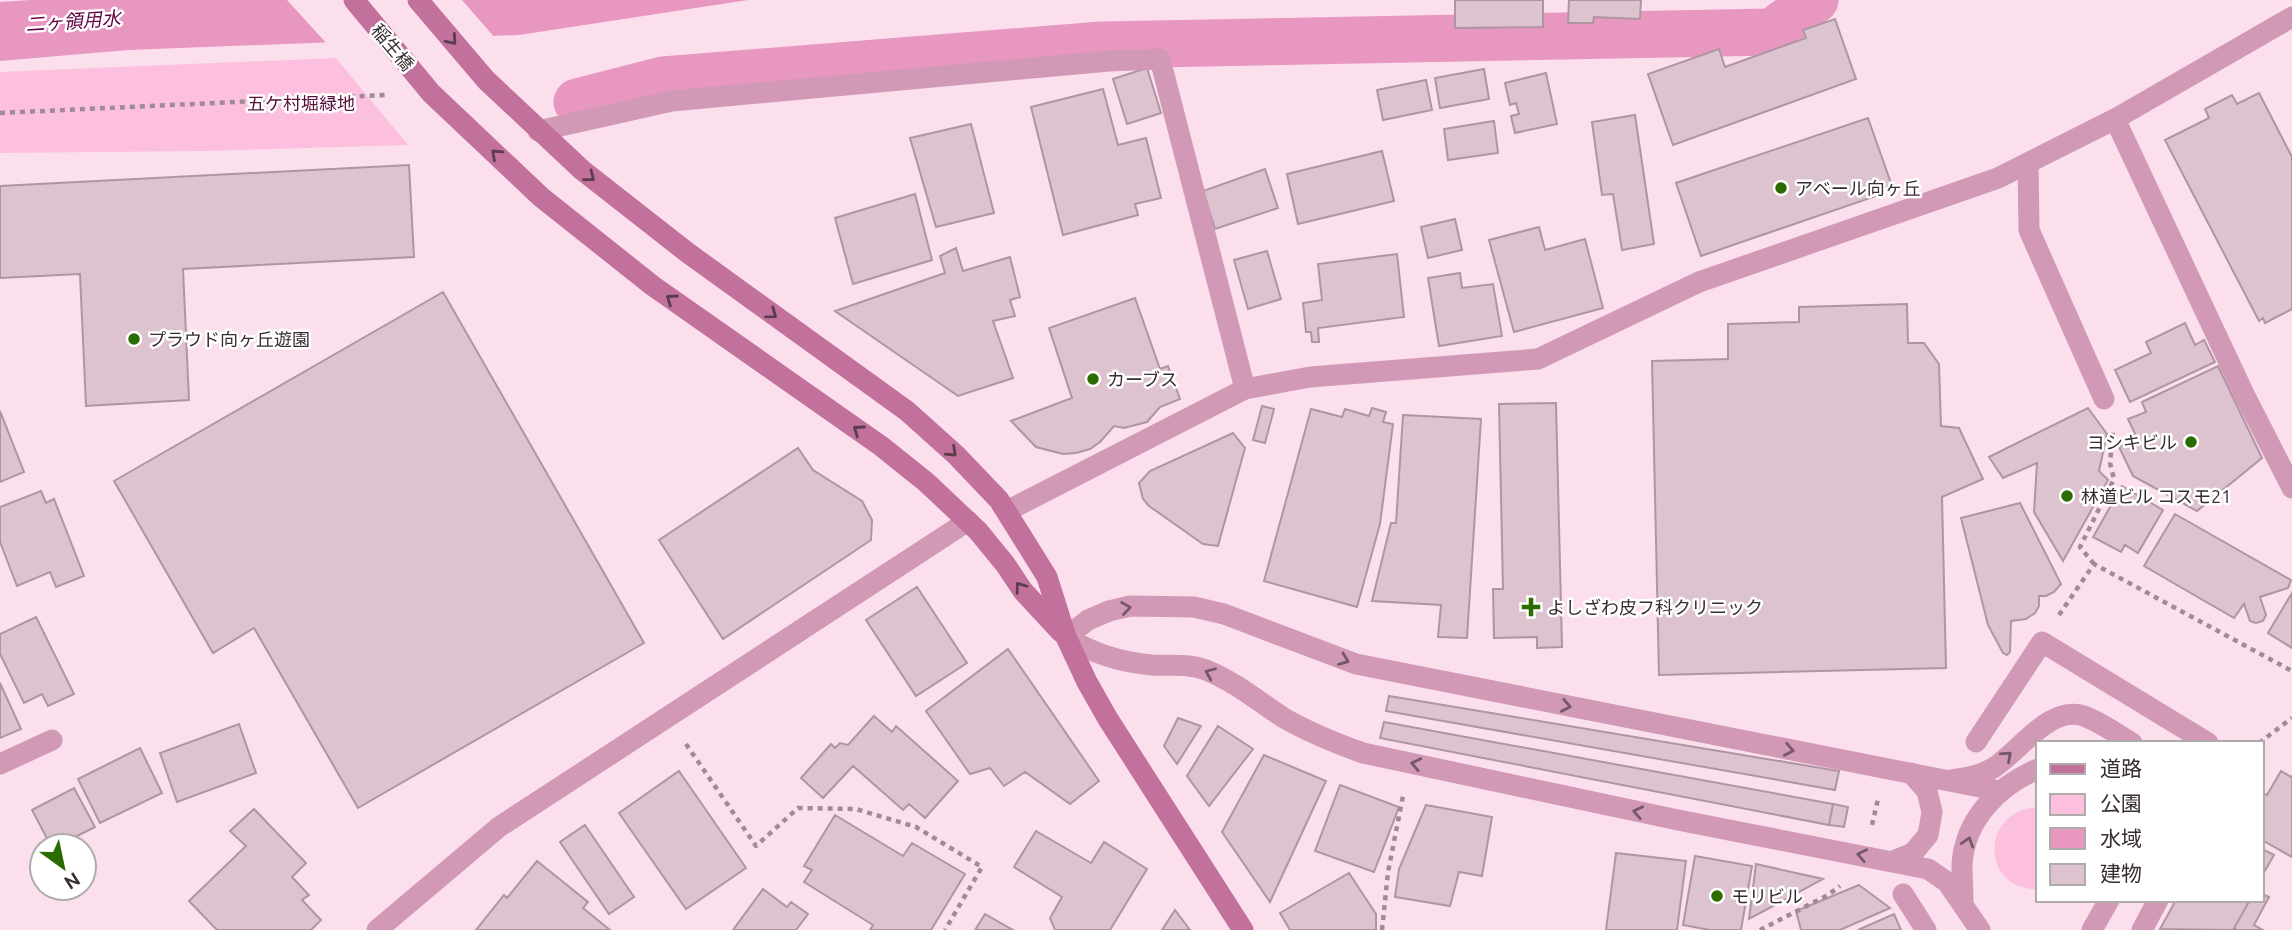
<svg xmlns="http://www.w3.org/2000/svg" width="2292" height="930" viewBox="0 0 2292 930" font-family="Ubuntu,'Noto Sans JP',sans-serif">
<rect width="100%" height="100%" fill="#fbdfec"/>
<!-- green -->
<path fill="#fcc0de" d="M336 58 408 145 204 151 0 153V72Z
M2038 807V889C1982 892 1978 811 2038 807Z"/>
<!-- water -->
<path fill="#e897c1" d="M30 0H748L519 35 128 50 0 61V2Z"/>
<!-- pier -->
<path fill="#fbdfec" d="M287 0H462L496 39 328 45Z"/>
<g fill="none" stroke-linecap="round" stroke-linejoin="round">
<!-- canal -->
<path stroke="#e897c1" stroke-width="47" d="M577 102 663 80 1102 45 1772 32 1815 0"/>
</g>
<!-- building -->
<path fill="#ddc2cf" stroke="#af95a2" stroke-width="2" d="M1455 0H1543V27L1455 28Z
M1569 0H1641L1640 19 1594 17 1593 23H1568Z
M1835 19 1856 79 1673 145 1648 74 1719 49 1725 67 1806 38 1803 30Z
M1147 68 1161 113 1127 124 1113 79Z
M1484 69 1489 99 1440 108 1435 78Z
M1546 73 1557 124 1515 133 1511 116 1519 114 1516 103 1510 105 1505 83Z
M1426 80 1432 110 1383 120 1377 90Z
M1103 89 1118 145 1146 138 1161 198 1135 204 1138 215 1063 235 1031 107Z
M2259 93 2292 157V309L2265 323 2263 318 2259 321 2165 140 2209 118 2205 109 2232 95 2237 104Z
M1635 115 1654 244 1622 250 1613 194 1602 195 1592 122Z
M1868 118 1892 186 1877 190 1879 195 1701 256 1676 183Z
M1494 121 1498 153 1448 160 1444 129Z
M971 124 994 213 936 227 910 138Z
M1382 151 1394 201 1298 224 1287 174Z
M409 165 414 257 183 269 189 400 86 406 80 274 0 278V186Z
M1265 169 1278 208 1215 229 1203 191Z
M915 194 932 260 853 284 835 218Z
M1455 219 1462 250 1428 258 1421 227Z
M1539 227 1545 250 1585 239 1603 308 1514 332 1489 240Z
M956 248 963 271 1010 257 1020 297 1010 300 1015 316 993 321 1013 378 958 396 835 311 945 273 940 256Z
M1267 251 1281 299 1248 309 1234 260Z
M1397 254 1404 317 1318 328 1319 342H1312L1311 332H1306L1303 303 1322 300 1318 264Z
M1460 273 1462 288 1493 284 1502 336 1439 346 1428 278Z
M443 292 644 643 358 808 254 628 213 653 114 481Z
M1135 298 1160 369 1168 366 1180 399 1160 407 1147 422 1124 428 1114 426 1100 442 1090 449 1076 453 1063 454 1036 447 1011 421 1072 398 1049 328Z
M1907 304 1908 343H1924L1939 364 1941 426 1959 428 1983 479 1942 497 1946 668 1659 675 1652 361 1728 359V324L1799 322V307Z
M2185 323 2195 345 2204 340 2215 362 2130 402 2115 370 2151 353 2146 342Z
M2218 366 2262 458 2197 511 2133 476 2119 447 2137 438 2128 419 2146 412 2142 402Z
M1556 403 1562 647 1537 648V637L1494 638 1493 589H1503L1499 404Z
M1262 406 1274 409 1265 443 1253 440Z
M1372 408 1386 412 1383 422 1393 424 1380 524 1357 607 1264 581 1311 409 1342 417 1345 409 1369 416Z
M2088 408 2107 434 2099 471 2108 480 2063 561 2034 512 2037 463 2003 478 1989 457Z
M0 411 24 472 0 482Z
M1403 415 1481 419 1467 638 1438 637 1441 605 1372 601 1391 523H1396Z
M1233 433 1245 448 1218 546 1203 544 1149 506 1143 499 1139 483 1150 471Z
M798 448 813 470 862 501 872 520 871 540 723 639 659 540Z
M2122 486 2163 510 2138 553 2125 545 2121 552 2093 537Z
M41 491 46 503 54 499 84 576 56 587 50 572 17 586 0 542V507Z
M2020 503 2061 584 2054 592 2046 596H2039V606L2035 613 2026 619 2011 621 2010 652 2007 655 2003 653 1988 625 1961 518Z
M2175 514 2291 580 2288 588 2260 597 2266 615 2263 621 2256 623 2250 621 2244 604 2234 618 2144 566Z
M917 587 967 663 916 696 866 620Z
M2292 593V648L2268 633Z
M36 617 74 694 48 706 42 694 24 703 0 654V634Z
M1008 649 1099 781 1070 804 1025 772 1004 786 990 768 970 774 926 711Z
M0 683 21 729 0 738Z
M1389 696 1839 771 1835 790 1386 711Z
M874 716 892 732 896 726 958 781 925 818 909 804 903 810 853 766 823 798 801 778 831 744 835 748 840 743 848 745Z
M1178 718 1201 726 1177 764 1164 746Z
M1384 722 1833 804 1829 825 1380 738Z
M239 724 256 773 177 802 160 753Z
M1218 726 1253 749 1209 806 1187 776Z
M140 748 162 793 100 823 78 779Z
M1264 755 1326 781 1270 902 1222 832Z
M679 771 746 868 686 909 619 813Z
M2281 771 2291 777 2292 776V857L2262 840V793L2267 795Z
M1340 785 1399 807 1374 872 1315 851Z
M74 788 95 827 57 846H51L32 810Z
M1833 804 1848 807 1844 827 1829 825Z
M1426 805 1492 817 1482 876 1459 872 1450 906 1395 897 1399 869Z
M254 809 306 863 292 877 309 895 302 900 321 920 311 930H217L189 901 246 846 230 831Z
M835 815 903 856 912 843 965 874 931 930H870L873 925 804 882 812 870 804 866Z
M585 825 634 897 609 914 560 842Z
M1036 831 1091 863 1104 842 1147 869 1110 930H1055L1050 918 1062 897 1014 867Z
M2262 849 2274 855 2262 876Z
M1616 853 1686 861 1677 930H1606Z
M1695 856 1752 866 1741 930H1710L1683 925Z
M537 861 588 902 583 908 610 930H476L504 895 507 898Z
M1756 864 1823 879 1749 919Z
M1349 873 1376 914V930H1290L1280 913Z
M1859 885 1890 908 1840 930H1801L1796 911Z
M763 889 787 907 791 902 808 914 796 930H733Z
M2262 894 2269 897 2254 925 2263 930H2233L2250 900H2262Z
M2176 900H2250L2233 930 2160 929Z
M1175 910 1190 930H1162Z
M985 914 1013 930H975Z
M1894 914 1901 930H1858Z"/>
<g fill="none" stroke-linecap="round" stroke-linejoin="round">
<!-- path -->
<path stroke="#9f8b95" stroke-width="4.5" stroke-dasharray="5 5" stroke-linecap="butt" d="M0 113 386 95
M2094 564 2080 547 2114 479 2110 463 2113 431
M2059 615 2094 564 2292 671
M2259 743 2292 718
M686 744 756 846 798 808 856 809 916 827 982 867 945 930
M1872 825 1878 799
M2234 929 2235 930
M1382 930 1388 872 1403 796
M1760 930 1828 895 1840 886"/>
<!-- lane -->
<path stroke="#d199b5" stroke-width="21" d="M2115 119 2244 394 2292 488
M538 131 672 101 1109 61 1160 59 1245 389
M2028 163 2029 230 2104 399
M0 764 52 740
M1951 780C1966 778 1980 776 1993 768 2018 753 2050 704 2084 716 2100 722 2117 734 2132 743"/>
<!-- street -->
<path stroke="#d199b5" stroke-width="21" d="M1007 511 1245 389 1310 377 1538 359 1699 282 1998 178 2115 119 2292 17
M1976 742 2042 642 2208 743
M1893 861 1913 853 1928 835 1932 812 1927 791 1911 773
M1903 894 1926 930
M1963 903C1963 890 1962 877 1962 864 1965 819 1999 785 2038 769
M377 930 499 827 968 521
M1980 930 1947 882 1928 869 1678 820 1363 753C1335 743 1310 733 1284 718 1258 701 1235 682 1206 670 1188 663 1170 666 1152 665 1120 662 1094 654 1066 637L1088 620 1109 611 1130 606 1194 607 1224 614 1356 664 2000 791
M2092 930 2109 900
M2142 930 2158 900"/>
<!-- secondary -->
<path stroke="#c2709c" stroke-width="21" d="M354 0 431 93 541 197 653 286 881 446 926 482 978 531 1005 564 1023 591 1061 632
M418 0 486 80 582 170 688 253 907 411 956 455 999 500 1047 577 1066 637 1087 682 1108 719 1243 930"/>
</g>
<!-- one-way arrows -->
<defs><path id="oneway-chevron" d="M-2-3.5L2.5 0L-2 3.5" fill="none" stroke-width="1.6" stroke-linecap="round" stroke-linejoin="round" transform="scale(1.75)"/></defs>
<g stroke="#5a3e4c">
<use href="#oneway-chevron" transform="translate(452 40) rotate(49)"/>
<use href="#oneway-chevron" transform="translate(496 154) rotate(-137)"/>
<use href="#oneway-chevron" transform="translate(590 177) rotate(38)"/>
<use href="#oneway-chevron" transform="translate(671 299) rotate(-145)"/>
<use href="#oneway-chevron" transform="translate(772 314) rotate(36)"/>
<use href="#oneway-chevron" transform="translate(858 430) rotate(-145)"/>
<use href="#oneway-chevron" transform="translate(952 452) rotate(43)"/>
<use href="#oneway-chevron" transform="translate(1020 587) rotate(-126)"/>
</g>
<g stroke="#755866">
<use href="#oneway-chevron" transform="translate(1126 608) rotate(-8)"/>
<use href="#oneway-chevron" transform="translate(1344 660) rotate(21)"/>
<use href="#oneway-chevron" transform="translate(1210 673) rotate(-157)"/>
<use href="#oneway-chevron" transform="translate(1566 706) rotate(11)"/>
<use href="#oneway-chevron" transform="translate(1789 750) rotate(11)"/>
<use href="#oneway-chevron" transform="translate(2007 756) rotate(-42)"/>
<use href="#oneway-chevron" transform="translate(1416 764) rotate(-168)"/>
<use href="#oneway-chevron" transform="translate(1638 812) rotate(-168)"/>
<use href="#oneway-chevron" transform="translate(1968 842) rotate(-73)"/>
<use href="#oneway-chevron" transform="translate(1862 855) rotate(-168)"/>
</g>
<!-- markers -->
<g fill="#2b6c01" stroke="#fff" stroke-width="2.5">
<circle cx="1781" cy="188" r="7"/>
<circle cx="134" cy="339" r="7"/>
<circle cx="1093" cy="379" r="7"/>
<circle cx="2191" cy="442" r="7"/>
<circle cx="2067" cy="496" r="7"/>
<path d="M1527.5 596.5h7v7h7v7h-7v7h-7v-7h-7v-7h7z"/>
<circle cx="1717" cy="896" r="7"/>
</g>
<g text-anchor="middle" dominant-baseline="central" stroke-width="5" stroke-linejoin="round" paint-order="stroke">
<!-- street labels -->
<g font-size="18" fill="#372d32" stroke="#fff">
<text transform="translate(393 47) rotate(50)">稲生橋</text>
</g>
<!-- park labels -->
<g font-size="18" fill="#57103c" stroke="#fff">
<text x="301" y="103">五ケ村堀緑地</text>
</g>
<!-- poi labels -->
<g font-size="18" fill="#372d32" stroke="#fff" text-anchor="start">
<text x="1795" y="188">アベール向ヶ丘</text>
<text x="148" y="339">プラウド向ヶ丘遊園</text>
<text x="1107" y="379">カーブス</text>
<text x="2177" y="442" text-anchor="end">ヨシキビル</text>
<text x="2081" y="496">林道ビル コスモ21</text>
<text x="1547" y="607">よしざわ皮フ科クリニック</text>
<text x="1731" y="896">モリビル</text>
</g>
<!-- water labels -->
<g font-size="19" font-style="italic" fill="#620042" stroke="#fff">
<text transform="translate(73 21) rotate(-4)">二ヶ領用水</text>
</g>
</g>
<!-- legend -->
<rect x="2036" y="741" width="228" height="161" fill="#ffffff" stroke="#afabad" stroke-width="2"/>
<rect x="2050" y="764" width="35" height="10" fill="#c2709c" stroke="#afabad" stroke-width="2"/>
<text x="2100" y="776" font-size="21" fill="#372d32">道路</text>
<rect x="2050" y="794" width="35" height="21" fill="#fcc0de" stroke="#afabad" stroke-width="2"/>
<text x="2100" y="811" font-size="21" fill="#372d32">公園</text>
<rect x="2050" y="828" width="35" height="21" fill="#e897c1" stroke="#afabad" stroke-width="2"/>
<text x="2100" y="846" font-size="21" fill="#372d32">水域</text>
<rect x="2050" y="864" width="35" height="21" fill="#ddc2cf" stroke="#afabad" stroke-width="2"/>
<text x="2100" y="881" font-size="21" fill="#372d32">建物</text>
<!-- north arrow -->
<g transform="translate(63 867) rotate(147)"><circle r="33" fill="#ffffff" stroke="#afabad" stroke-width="2"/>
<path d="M0-5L12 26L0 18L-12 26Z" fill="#2b6c01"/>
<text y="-10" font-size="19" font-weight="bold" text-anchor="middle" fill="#372d32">N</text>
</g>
</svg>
